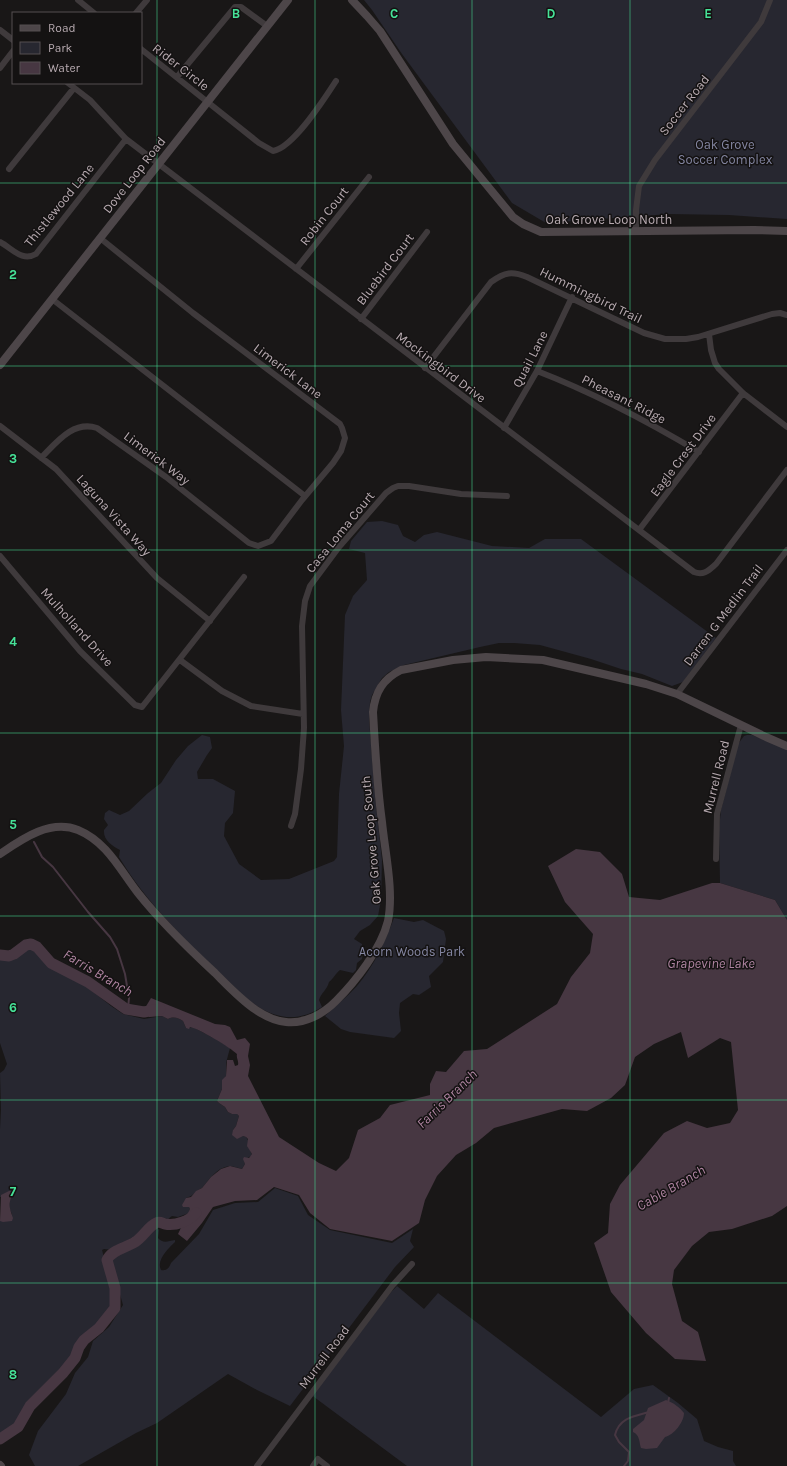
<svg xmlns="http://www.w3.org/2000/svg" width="787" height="1466" viewBox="0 0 787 1466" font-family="Karla,sans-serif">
<rect width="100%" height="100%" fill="#191717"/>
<!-- green -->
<path fill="#272730" d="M364 0H787V219L729 215 669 214 546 223 512 203 402 54 372 10Z
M382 521 398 525 403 536 415 542 424 535 437 532 492 546 529 548 545 539H581L716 638 683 682 672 686 642 674 621 669 591 659 540 645 514 643H499L480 647 404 665 389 672 382 678 372 695 370 702 369 719 376 806 382 860 381 900 378 916 370 925 360 931 354 939 362 944 363 952 362 959 357 963 356 970 353 973 340 970C335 974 334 978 329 982 327 990 321 993 319 1000L322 1007C307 1017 290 1020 273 1014 252 1007 236 988 220 973 183 938 146 902 119 857L120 850C112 846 103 840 104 830L108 825 104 819 105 813 109 810 120 815 129 811 148 793 161 783 176 760 188 746 202 735 210 737 212 748 207 755 197 772 198 779H213L235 791 233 813 225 823 224 836 239 864 261 880 289 879 334 861 337 857 339 794 344 746 341 710 345 615 353 596 367 580 365 553 349 549 351 541 367 522Z
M747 735H752L787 749V920L775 900 720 883 719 828 721 810 738 744 744 736Z
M394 918 414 922 423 920 444 931 446 939 443 962 429 976 431 987 419 995 413 994 400 1003 399 1013 401 1031 394 1038 350 1032 341 1029 325 1016C335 1006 347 997 357 986 374 966 385 942 394 918Z
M31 948 35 950 44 962 53 968 63 972 87 987 111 1006 123 1014 144 1019 162 1016 168 1019C174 1016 178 1018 183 1021L186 1028 193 1027 221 1042 230 1048 226 1063V1076L222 1083V1089L217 1101 219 1103 225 1107 228 1112 232 1114H237L239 1116 236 1126 233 1130 243 1136 246 1137C250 1141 248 1148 252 1154L251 1156 244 1160 245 1164 242 1169C238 1168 233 1166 229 1166 216 1168 210 1179 202 1188 196 1190 194 1196 186 1198L190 1209 189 1213 178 1217 172 1216 168 1219C163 1217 159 1220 154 1218L148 1223 146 1226 141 1232 113 1250 104 1249 102 1250C104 1256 103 1259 104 1265 106 1270 108 1274 109 1279 112 1288 112 1300 109 1309 105 1322 91 1329 83 1338 76 1345 75 1355 69 1361 65 1366 60 1373 55 1377 49 1382 44 1385 39 1390 23 1408 24 1425 0 1435V1221H9L12 1214 9 1208 10 1198 0 1197V1202V1129L1 1110 0 1073 4 1070 7 1064 0 1043V958C12 962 20 953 31 948Z
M275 1188 298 1196 308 1215 330 1230 392 1243 413 1229 410 1241 414 1247 395 1267 290 1406 257 1390 228 1374 157 1423 136 1433 78 1466H35L29 1455 38 1431 66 1394 75 1373 88 1357 93 1341 109 1327 123 1305 112 1266 111 1260 114 1257 138 1246 145 1240 157 1227 159 1230 158 1238C163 1244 168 1241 175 1240V1242C168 1249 156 1260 161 1270 167 1271 169 1268 171 1263L199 1234 213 1210 235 1203 258 1202Z
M397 1286 424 1309 438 1293 601 1417 634 1389 653 1385 678 1403 697 1419 704 1441 718 1447 733 1451V1461L736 1466H407L310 1394 392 1291Z"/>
<!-- water -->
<path fill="#473742" d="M576 849 600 852 622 874 629 897 660 900 712 883H720L775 900 787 920V1206L772 1216 732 1229 709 1232 692 1246 674 1270 672 1284 682 1321 698 1332 706 1361 675 1359 646 1333 611 1292 594 1243 608 1233 610 1204 620 1185 664 1133 687 1121 707 1128 730 1123 738 1110 731 1042 720 1038 688 1058 681 1032 654 1044 635 1057 625 1085 611 1098 587 1111 562 1109 494 1128 476 1143 456 1155 437 1176 425 1200 419 1223 392 1241 330 1229 310 1213 299 1195 274 1187 257 1200 235 1201 213 1207 202 1223 187 1241 178 1234 190 1209 189 1207H183L182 1205 186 1198 191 1197 196 1191 202 1188 211 1177 221 1169 230 1166 242 1169 245 1164 243 1159 244 1157 249 1158 252 1154 247 1146 248 1139 246 1137 243 1136 237 1139 232 1135 233 1130 236 1126 239 1116 237 1114H232L228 1112 225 1107 219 1103 217 1101 222 1089V1080L226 1076 227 1060H233L235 1066 238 1065C239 1061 236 1058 237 1054 231 1048 198 1028 190 1027L189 1029 186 1028 183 1021C178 1018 174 1016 168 1019L162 1016 149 1017 145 1008 151 998 215 1024 225 1025 230 1027 237 1040 245 1038 250 1044 248 1056 250 1065 248 1076 279 1137 319 1163 336 1171 349 1158 358 1130 380 1118 390 1105 430 1095V1084L436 1071 446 1072 464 1051 487 1049 557 1004 571 977 590 953 593 934 565 902 548 866Z
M9 1191H13C9 1205 8 1204 13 1218L12 1221 3 1222 0 1221 1 1195Z
M666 1400C674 1403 679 1407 684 1413 684 1422 674 1435 665 1437L657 1448 646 1449 641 1448C639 1442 640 1435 633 1432V1429L644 1420 648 1408Z"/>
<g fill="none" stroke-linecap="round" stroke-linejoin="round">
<!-- stream -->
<path stroke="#473742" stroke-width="2" d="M34 842 42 857 53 867 88 912 110 937 117 949 125 974 129 998 128 1009
M668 1403 669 1398
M624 1466 628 1461 629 1452 619 1442 615 1435C619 1418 634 1416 649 1412"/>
<!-- river -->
<path stroke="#473742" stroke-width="11" d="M0 955 9 956 14 954 26 945 31 944 37 947 51 963 88 982 126 1009 144 1012 160 1009
M0 1439 18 1427 30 1406 63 1373 75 1358 79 1347 84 1340 99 1328 115 1308V1288L107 1260C111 1250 126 1248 135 1242 143 1237 149 1226 156 1223 159 1221 162 1223 165 1224 176 1226 189 1221 196 1213"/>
<!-- street -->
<path stroke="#3f3a3c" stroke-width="6" d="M78 0 94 13
M136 13 147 0
M0 30 13 40
M141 49 259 143 273 151C293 148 325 98 336 81
M0 68 13 51
M177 77 235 7H241L267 26
M68 83 90 100 126 139 694 572C704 576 709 570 716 564L787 470
M9 169 74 88
M636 231V210L639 186 655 160 761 22 770 0
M0 242C13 249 22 262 36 254L126 139
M296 269 369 177
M52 299 305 496
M361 319 427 232
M709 334 711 350 715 363 719 369 743 393 787 427
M425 368 491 282C505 272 512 271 527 277L644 333 665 339H686L698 337 772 314 780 313 787 315
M537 371C594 393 647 421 699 452
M0 426 56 469 157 578 210 621
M504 428 537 371 572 297
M41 458C56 443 73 420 97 428L166 477 249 543 258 546 271 541 302 500 333 463 341 451 345 438 342 428 340 424 193 313 100 238
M639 530 743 393
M0 556 80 651 135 705 142 707 244 577
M180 660 222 691 251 706 303 714
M677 694 787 550
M291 826 295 814 301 769 304 728 302 626 305 601 310 586 319 574 339 547 386 493 393 488 398 486H409L461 494 507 496
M716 859 717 814 741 725
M257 1466 392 1286 412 1264
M313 1466 318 1459 327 1466"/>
<!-- secondary -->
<path stroke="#4d4649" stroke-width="8" d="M352 0 367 16 380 31 453 144 513 217 523 224 541 232 754 230 787 231
M0 365 288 0
M0 854C22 839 50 819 78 830 107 842 120 870 138 893 161 922 188 948 215 973 228 986 241 1000 256 1010 265 1016 275 1021 286 1022 305 1024 323 1014 336 1001 356 981 381 949 388 921 394 891 385 853 382 822 377 786 375 748 373 712 375 692 383 679 401 670L453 660 486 657 543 660 646 684 677 694 766 737 787 746
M0 1465 1 1466"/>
</g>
<!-- grid -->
<path fill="none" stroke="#46e298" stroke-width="1" stroke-opacity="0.55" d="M157 0V1466M315 0V1466M472 0V1466M630 0V1466M0 183H787M0 366H787M0 550H787M0 733H787M0 916H787M0 1100H787M0 1283H787"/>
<g text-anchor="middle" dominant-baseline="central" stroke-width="3" stroke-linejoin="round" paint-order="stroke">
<!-- street labels -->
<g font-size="13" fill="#b7aab0" stroke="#141212">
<text transform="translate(181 67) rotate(38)">Rider Circle</text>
<text transform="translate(684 105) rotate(-52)">Soccer Road</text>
<text transform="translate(134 175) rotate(-52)">Dove Loop Road</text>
<text transform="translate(59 205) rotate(-51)">Thistlewood Lane</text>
<text transform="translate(324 216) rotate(-52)">Robin Court</text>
<text x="609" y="219">Oak Grove Loop North</text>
<text transform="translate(385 269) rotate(-53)">Bluebird Court</text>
<text transform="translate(591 295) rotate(26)">Hummingbird Trail</text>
<text transform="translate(530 359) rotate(-63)">Quail Lane</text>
<text transform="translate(441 367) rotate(37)">Mockingbird Drive</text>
<text transform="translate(288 371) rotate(37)">Limerick Lane</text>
<text transform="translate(624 399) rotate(27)">Pheasant Ridge</text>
<text transform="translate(683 455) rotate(-53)">Eagle Crest Drive</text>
<text transform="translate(157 458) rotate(37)">Limerick Way</text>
<text transform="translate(114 515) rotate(48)">Laguna Vista Way</text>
<text transform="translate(340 532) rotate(-51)">Casa Loma Court</text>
<text transform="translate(723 615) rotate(-53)">Darren G Medlin Trail</text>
<text transform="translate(77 627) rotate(48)">Mulholland Drive</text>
<text transform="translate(716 777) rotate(-76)">Murrell Road</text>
<text transform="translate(371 840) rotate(-95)">Oak Grove Loop South</text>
<text transform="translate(324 1357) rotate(-53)">Murrell Road</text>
</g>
<!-- park labels -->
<g font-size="13" fill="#8385a0" stroke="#141212">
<text x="725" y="144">Oak Grove<tspan x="725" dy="15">Soccer Complex</tspan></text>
<text x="412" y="951">Acorn Woods Park</text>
</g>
<!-- water labels -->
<g font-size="14" font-style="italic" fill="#af84a1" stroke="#141212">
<text x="711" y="963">Grapevine Lake</text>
<text transform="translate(98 973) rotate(31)">Farris Branch</text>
<text transform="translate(447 1099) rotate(-44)">Farris Branch</text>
<text transform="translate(671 1188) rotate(-30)">Cable Branch</text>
</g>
</g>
<g font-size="13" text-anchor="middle" font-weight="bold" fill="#46e298" stroke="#141212" stroke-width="3" stroke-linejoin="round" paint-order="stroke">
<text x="236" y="18">B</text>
<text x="394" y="18">C</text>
<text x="551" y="18">D</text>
<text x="708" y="18">E</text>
<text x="13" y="279">2</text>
<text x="13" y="463">3</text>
<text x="13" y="646">4</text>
<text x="13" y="829">5</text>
<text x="13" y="1012">6</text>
<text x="13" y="1196">7</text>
<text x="13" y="1379">8</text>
</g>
<!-- legend -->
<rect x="12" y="12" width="130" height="72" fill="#141212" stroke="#554f51"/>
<rect x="20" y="25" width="20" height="6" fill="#4d4649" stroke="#554f51"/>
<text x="48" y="32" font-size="12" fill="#b7aab0">Road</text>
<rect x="20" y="42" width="20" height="12" fill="#272730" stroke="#554f51"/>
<text x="48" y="52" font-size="12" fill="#b7aab0">Park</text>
<rect x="20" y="62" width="20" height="12" fill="#473742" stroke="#554f51"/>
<text x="48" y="72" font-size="12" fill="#b7aab0">Water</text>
</svg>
